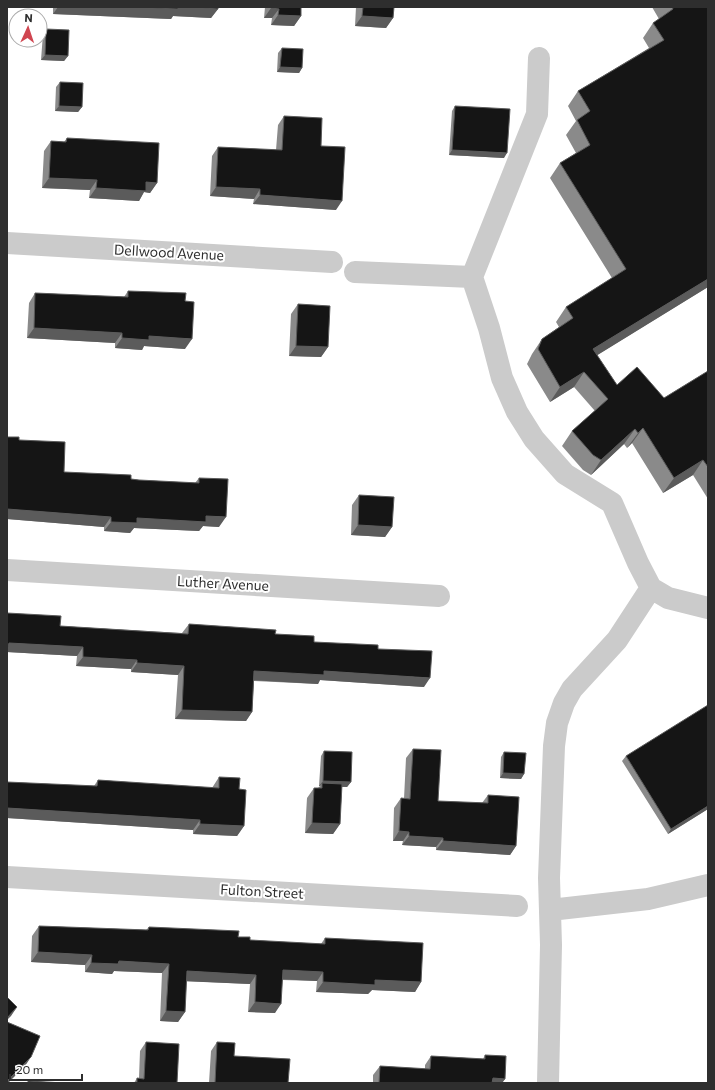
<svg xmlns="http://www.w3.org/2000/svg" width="715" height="1090" viewBox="0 0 715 1090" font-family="Commissioner,sans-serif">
<rect width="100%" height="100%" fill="#fff"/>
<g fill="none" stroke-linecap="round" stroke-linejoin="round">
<!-- minor -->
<path stroke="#cbcbcb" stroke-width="22" d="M7 243 332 262
M355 272 472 277 489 328 502 378 517 412 534 439 565 474 612 503 638 563 651 588 668 598 708 608
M472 277 537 114 539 58
M7 570 439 596
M7 877 517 906
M550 910 648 899 708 885
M548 1083 551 945 549 878 554 746 557 723 564 703 572 689 617 640 651 588"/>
</g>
<!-- wall -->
<path fill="#8a8a8a" d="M53 7H218V9L211 18 173 16 171 19 53 14Z
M265 7H301V16L294 26 271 25 272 18H264Z
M356 7H394L393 18 386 28 355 26Z
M652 7H708V287L597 355 617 385 664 398 708 371V499L693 475 663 493 632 443 627 448 624 444 591 475 583 470 562 446 572 431 595 411 574 387 550 402 527 364 532 354 542 339 559 327 556 322 566 307 612 278 550 178 560 163 576 153 566 135 576 121 568 106 578 91 649 48 643 38 653 23 659 19Z
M46 29 68 56 64 61 41 60 43 34Z
M282 48 302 68 299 73 277 72 278 53Z
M60 82 82 107 78 112 55 111 56 87Z
M455 106 504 158 449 155 452 111Z
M284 116 321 146 336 210 253 204 254 199 210 196 212 156 218 147 276 150 278 125Z
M67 138 157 183 150 193 144 192 139 201 89 198 90 190 42 188 44 151 51 141 64 142Z
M128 291 185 301V349L144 346 142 350 115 348V343L27 338 29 303 35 293 124 297Z
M298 304 328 347 321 357 289 356 291 314Z
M7 437 19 440 64 472 139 480 195 483 199 478 219 527 203 526 199 531 134 528 130 533 104 531V527L7 519Z
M359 495 392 527 385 537 351 535 352 505Z
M7 613 60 626 182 633 189 624 275 634 314 642 378 649 424 687 320 680 318 684 254 681 252 712 246 721 175 719 178 675 131 672V669L76 666 77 656 7 652Z
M413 749 438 801 482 803 488 795 516 846 510 855 436 850V847L402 845 403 841H393L394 808 401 798 404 799 406 758Z
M324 751 351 782 347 787H342L340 824 333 834 305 833 307 798 314 788H318L320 786H319L321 756Z
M504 752 524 774 521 779 500 778 501 757Z
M626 756 708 809 668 834 622 761Z
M219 777 239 789 244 826 237 836 193 834V830L7 818V782L94 786 98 780 212 788Z
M39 926 146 930 149 927 238 937 250 940 321 944 325 938 421 982 415 992 372 990 368 994 316 992 317 981 282 980 275 1013 248 1012 250 984 186 981 185 1012 178 1022 160 1021 162 973 114 971 112 974 85 972V965L31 962 32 936Z
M146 1042 177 1083H134L137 1078H139L140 1051Z
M217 1042 234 1056 288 1083H209L211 1051Z
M485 1055 505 1079 502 1083H373V1075L380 1066 425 1069V1065L431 1056 483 1059Z"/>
<!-- shaded-wall -->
<path fill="#5b5b5b" d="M58 7H189L218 9 211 18 173 16 171 19 53 14Z
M271 8 279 9 272 18H264Z
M278 15 301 16 294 26 271 25Z
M362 16 393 18 386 28 355 26Z
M45 55 68 56 64 61 41 60Z
M280 67 302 68 299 73 277 72Z
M59 106 82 107 78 112 55 111Z
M452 150 507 153 504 158 449 155Z
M49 178 97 180 90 190 42 188Z
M146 182 157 183 150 193 144 192 139 201 89 198 96 188Z
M216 187 260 189 254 199 210 196Z
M260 195 342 201 336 210 253 204Z
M708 279V287L583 364 593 349Z
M34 328 122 333 115 343 27 338Z
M149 336 192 339 185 349 144 346 142 350 115 348 122 338Z
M296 346 328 347 321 357 289 356Z
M584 372 574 387 550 402 560 387Z
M643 428 632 443 627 448 638 433Z
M635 429 624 444 591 475 601 460Z
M703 460 693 475 663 493 674 478Z
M7 509 111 517 104 527 7 519Z
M206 516 226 517 219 527 203 526 199 531 134 528 130 533 104 531 111 522 137 518Z
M358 525 392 527 385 537 351 535Z
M9 643 83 647 77 656 7 652V645Z
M83 657 137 660 131 669 76 666Z
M137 663 184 666 178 675 131 672Z
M254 671H324L430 678 424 687 320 680 318 684 248 680Z
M182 710 252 712 246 721 175 719Z
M503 773 524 774 521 779 500 778Z
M323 781 351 782 347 787 322 786V783L320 786H319Z
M708 806V809L668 834 671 829Z
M7 808 200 820 193 830 7 818Z
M312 823 340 824 333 834 305 833Z
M200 824 244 826 237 836 193 834Z
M399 831 409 832 403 841H393Z
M409 836 443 838 436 847 402 845Z
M443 841 516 846 510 855 436 850Z
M38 952 92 955 85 965 31 962Z
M119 961 169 964 162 973 114 971 112 974 85 972 91 963Z
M283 970 323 972 317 981 276 979Z
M187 971 256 975 250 984 180 981Z
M375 980 421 982 415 992 372 990 368 994 316 992 323 982Z
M255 1002 281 1004 275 1013 248 1012Z
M17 1007 11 1016 7 1020V1018Z
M166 1011 185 1012 178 1022 160 1021Z
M31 1057 25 1066 8 1083H7V1081Z
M493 1078 505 1079 502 1083H489Z"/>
<!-- building -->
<path fill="#151515" stroke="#5b5b5b" d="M129 7H178V9Z
M189 7H218V9Z
M272 7H301V16L278 15 279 9 271 8Z
M363 7H394L393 18 362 16Z
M672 7H708V279L593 349 617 385 637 367 664 398 708 371V467L703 460 674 478 643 428 638 433 635 429 601 460 593 455 572 431 608 399 584 372 560 387 538 349 542 339 573 318 566 307 626 269 560 163 590 145 577 120 590 111 578 91 664 40 653 23 673 9Z
M46 29 69 30 68 56 45 55Z
M282 48 303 49 302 68 280 67Z
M60 82 83 83 82 107 59 106Z
M455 106 510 109 507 153 452 150Z
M284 116 322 118 321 146 345 147 342 201 260 195V189L216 187 218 147 282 150Z
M67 138 159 143 157 183 146 182V191L96 188 97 180 49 178 51 141 66 142Z
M128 291 186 293 185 301 194 302 192 339 149 336V340L122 338V333L34 328 35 293 128 297Z
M298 304 330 306 328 347 296 346Z
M7 437H19V440L65 442 64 472 131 475V479L139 480 199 483V478L228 479 226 517 206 516V522L137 518V523L111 522V517L7 509Z
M359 495 394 497 392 527 358 525Z
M7 613 61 616 60 626 188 634 189 624 276 630 275 634 314 636V642L378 645V649L432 651 430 678 324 671V675L254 671 252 712 182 710 184 666 137 663V660L83 657V647L9 643 8 647H7Z
M708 705V806L671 829 626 756Z
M413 749 441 750 438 801 488 803V795L519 797 516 846 443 841V838L409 836V832L399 831 401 798 410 799Z
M324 751 352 752 351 782 323 781Z
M504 752 526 753 524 774 503 773Z
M219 777 240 778 239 789 246 790 244 826 200 824V820L7 808V782L97 786 98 780 219 788Z
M322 783 342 784 340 824 312 823 314 788H322Z
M39 926 148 930 149 927 239 931 238 937H250V940L325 944V938L423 943 421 982 375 980V985L323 982V972L283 970 281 1004 255 1002 256 975 187 971 185 1012 166 1011 169 964 119 961 118 964 91 963 92 955 38 952Z
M7 997 17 1007 7 1018Z
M7 1022 40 1036 31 1057 7 1081Z
M146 1042 179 1044 177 1083H137V1078L144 1079Z
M217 1042 235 1043 234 1056 290 1059 288 1083H215Z
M485 1055 506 1056 505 1079 493 1078 492 1083H379L380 1066 430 1069 431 1056 485 1059Z
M28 1081 64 1083H28Z"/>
<g text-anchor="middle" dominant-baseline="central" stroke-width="4" stroke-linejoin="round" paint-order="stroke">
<!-- street labels -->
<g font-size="14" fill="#2e2e2e" stroke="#fff">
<text transform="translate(169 252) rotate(3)">Dellwood Avenue</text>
<text transform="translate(223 583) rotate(3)">Luther Avenue</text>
<text transform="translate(262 891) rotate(3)">Fulton Street</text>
</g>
</g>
<!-- border -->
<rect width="715" height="1090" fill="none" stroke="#2e2e2e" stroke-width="16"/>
<!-- north arrow -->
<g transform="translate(28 28) rotate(3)"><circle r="19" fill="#ffffff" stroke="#ababab"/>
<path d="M0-3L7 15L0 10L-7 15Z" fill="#d04550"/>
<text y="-6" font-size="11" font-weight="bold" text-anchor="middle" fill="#2e2e2e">N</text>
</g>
<!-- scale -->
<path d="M10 1074v6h72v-6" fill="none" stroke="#2e2e2e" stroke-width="2"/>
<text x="16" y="1074" font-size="12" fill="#2e2e2e" stroke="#ffffff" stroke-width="3" paint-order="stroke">20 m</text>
</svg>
